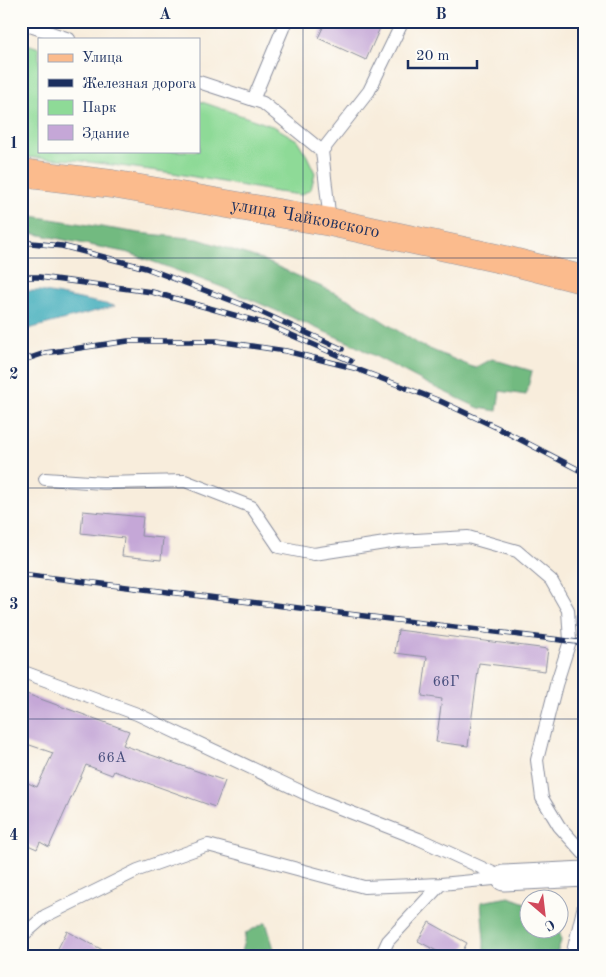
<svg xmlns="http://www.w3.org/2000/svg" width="606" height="977" viewBox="0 0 606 977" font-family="'Old Standard TT',serif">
<rect width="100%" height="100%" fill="#fdfcf7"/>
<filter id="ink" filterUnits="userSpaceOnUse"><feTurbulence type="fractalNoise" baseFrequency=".02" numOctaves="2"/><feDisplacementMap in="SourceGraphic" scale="10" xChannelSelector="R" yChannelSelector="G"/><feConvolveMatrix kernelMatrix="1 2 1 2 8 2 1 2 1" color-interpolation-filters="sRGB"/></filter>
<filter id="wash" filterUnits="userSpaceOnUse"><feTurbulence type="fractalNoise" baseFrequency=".0096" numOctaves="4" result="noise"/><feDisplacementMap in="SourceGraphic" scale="20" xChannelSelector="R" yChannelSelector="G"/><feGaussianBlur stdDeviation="1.12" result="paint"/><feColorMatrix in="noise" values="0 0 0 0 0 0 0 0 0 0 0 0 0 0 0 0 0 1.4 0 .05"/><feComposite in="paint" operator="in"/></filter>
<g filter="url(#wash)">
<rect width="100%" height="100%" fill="#f8eddc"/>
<!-- green -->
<path fill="#8eda97" stroke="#54847a" d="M21 42 39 48V151H199V101L275 127 297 140 307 156 315 173 311 189 301 195 277 192 173 173 75 160 21 157Z"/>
<!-- forest -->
<path fill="#72ba80" stroke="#46746f" d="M32 216 139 233 198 239 261 259 350 300 420 345 475 368 492 359 532 371 526 395 500 391 497 411 479 408 434 387 348 342 222 287 129 253 21 231V217Z
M509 897 528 904V930H558L559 928 561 941 556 956H484V940L481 902Z
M266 922 276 956H240L246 933Z"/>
<!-- water -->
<path fill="#3baab9" stroke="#2b6c8c" d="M21 291H40L115 306 21 331Z"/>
<g id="blocks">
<!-- building -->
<path fill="#c5a7d7" d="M326 21H383L366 60 318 38Z
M83 511 143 517 141 536 163 538 161 560 122 556 124 538 81 533Z
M398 630 548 649 545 671 479 663 468 746 436 742 442 699 422 696 427 657 395 653Z
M21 692 129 731 123 745 225 781 215 807 114 771 112 775 86 765 49 847 40 842 37 849 21 842V780L37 787 53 753 21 742Z
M429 922 467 943 460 956H446L418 941Z
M67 931 114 956H54Z"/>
</g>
</g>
<g filter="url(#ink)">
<use href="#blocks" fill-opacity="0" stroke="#8a8e9d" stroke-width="1"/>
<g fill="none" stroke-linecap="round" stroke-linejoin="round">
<defs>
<path id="service" d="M21 23 69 39
M199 82 263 103 322 151
M253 100 286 21
M330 222 322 151 369 91 403 21
M45 479 104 483 185 481 252 507 279 547 314 554 398 541 468 537 517 551 551 580 568 610 570 641 556 685 537 760 542 798 559 826 585 855
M21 671 137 714 319 800 419 839 504 878
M21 937 45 916 138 870 208 845 364 887 441 884
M381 956 388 941 441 884 504 878
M572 956 585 901"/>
<path id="minor" d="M504 878 585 874"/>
<g id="primary">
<path id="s1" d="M21 173 112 184 330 222 510 261 585 280"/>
</g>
</defs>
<!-- service casing -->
<use href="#service" stroke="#8a8e9d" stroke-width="14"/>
<!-- minor casing -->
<use href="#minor" stroke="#8a8e9d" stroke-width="27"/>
<!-- primary casing -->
<use href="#primary" stroke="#8a8e9d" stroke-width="29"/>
<!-- service -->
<use href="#service" stroke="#fff" stroke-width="12"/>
<!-- minor -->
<use href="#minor" stroke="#fff" stroke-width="25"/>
<!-- primary -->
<use href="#primary" stroke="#fbbb8d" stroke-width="28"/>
<defs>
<path id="rail" d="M21 242 62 246 146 268 254 309 342 349
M21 277H39L152 292 266 324 351 361
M21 361 45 353 128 341H217L286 351 354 368 440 401 498 428 585 473
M21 574 585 643"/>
</defs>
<!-- rail casing -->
<use href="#rail" stroke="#1b2f5e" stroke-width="5.5"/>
<!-- rail -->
<use href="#rail" stroke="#fdfcf7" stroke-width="4" stroke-dasharray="11" stroke-linecap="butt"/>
</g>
</g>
<!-- grid -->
<path fill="none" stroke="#1b2f5e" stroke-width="1" stroke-opacity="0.55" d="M303 21V956M21 258H585M21 488H585M21 719H585"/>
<g text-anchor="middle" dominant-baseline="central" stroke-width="4.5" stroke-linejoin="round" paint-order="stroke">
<!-- number labels -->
<g font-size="15" fill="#464d7c">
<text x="446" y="682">66Г</text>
<text x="112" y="758">66А</text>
</g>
<!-- street labels -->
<g font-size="18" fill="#1b2f5e" stroke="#fdfcf7">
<text stroke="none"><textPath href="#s1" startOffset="288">улица Чайковского</textPath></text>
</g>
</g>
<!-- margin -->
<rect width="606" height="977" fill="none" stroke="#fdfcf7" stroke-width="55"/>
<!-- legend -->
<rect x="38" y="38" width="162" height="115" fill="#fdfcf7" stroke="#a3aaba"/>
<rect x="48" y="54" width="25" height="8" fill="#fbbb8d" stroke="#a3aaba"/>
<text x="82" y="62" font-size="15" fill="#1b2f5e">Улица</text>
<rect x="48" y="79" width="25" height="8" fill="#1b2f5e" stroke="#a3aaba"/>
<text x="82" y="88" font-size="15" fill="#1b2f5e">Железная дорога</text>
<rect x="48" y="100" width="25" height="15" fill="#8eda97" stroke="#a3aaba"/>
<text x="82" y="112" font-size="15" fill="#1b2f5e">Парк</text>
<rect x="48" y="125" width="25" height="15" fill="#c5a7d7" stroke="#a3aaba"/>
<text x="82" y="138" font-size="15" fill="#1b2f5e">Здание</text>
<!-- north arrow -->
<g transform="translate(544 914) rotate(152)"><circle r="24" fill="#fdfcf7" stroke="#a3aaba"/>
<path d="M0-4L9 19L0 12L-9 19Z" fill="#d1495b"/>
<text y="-8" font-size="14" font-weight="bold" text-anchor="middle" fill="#1b2f5e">С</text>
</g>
<!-- scale -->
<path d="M408 60v8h69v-8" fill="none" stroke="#1b2f5e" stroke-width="2.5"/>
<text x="416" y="60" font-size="15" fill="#1b2f5e" stroke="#fdfcf7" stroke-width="4" paint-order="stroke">20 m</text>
<rect x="28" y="28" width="550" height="922" fill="none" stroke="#1b2f5e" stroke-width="2"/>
<g font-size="16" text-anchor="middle" font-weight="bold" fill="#1b2f5e">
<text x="165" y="19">A</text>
<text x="441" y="19">B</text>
<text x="14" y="148">1</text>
<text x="14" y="379">2</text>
<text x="14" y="609">3</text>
<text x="14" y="840">4</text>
</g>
</svg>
